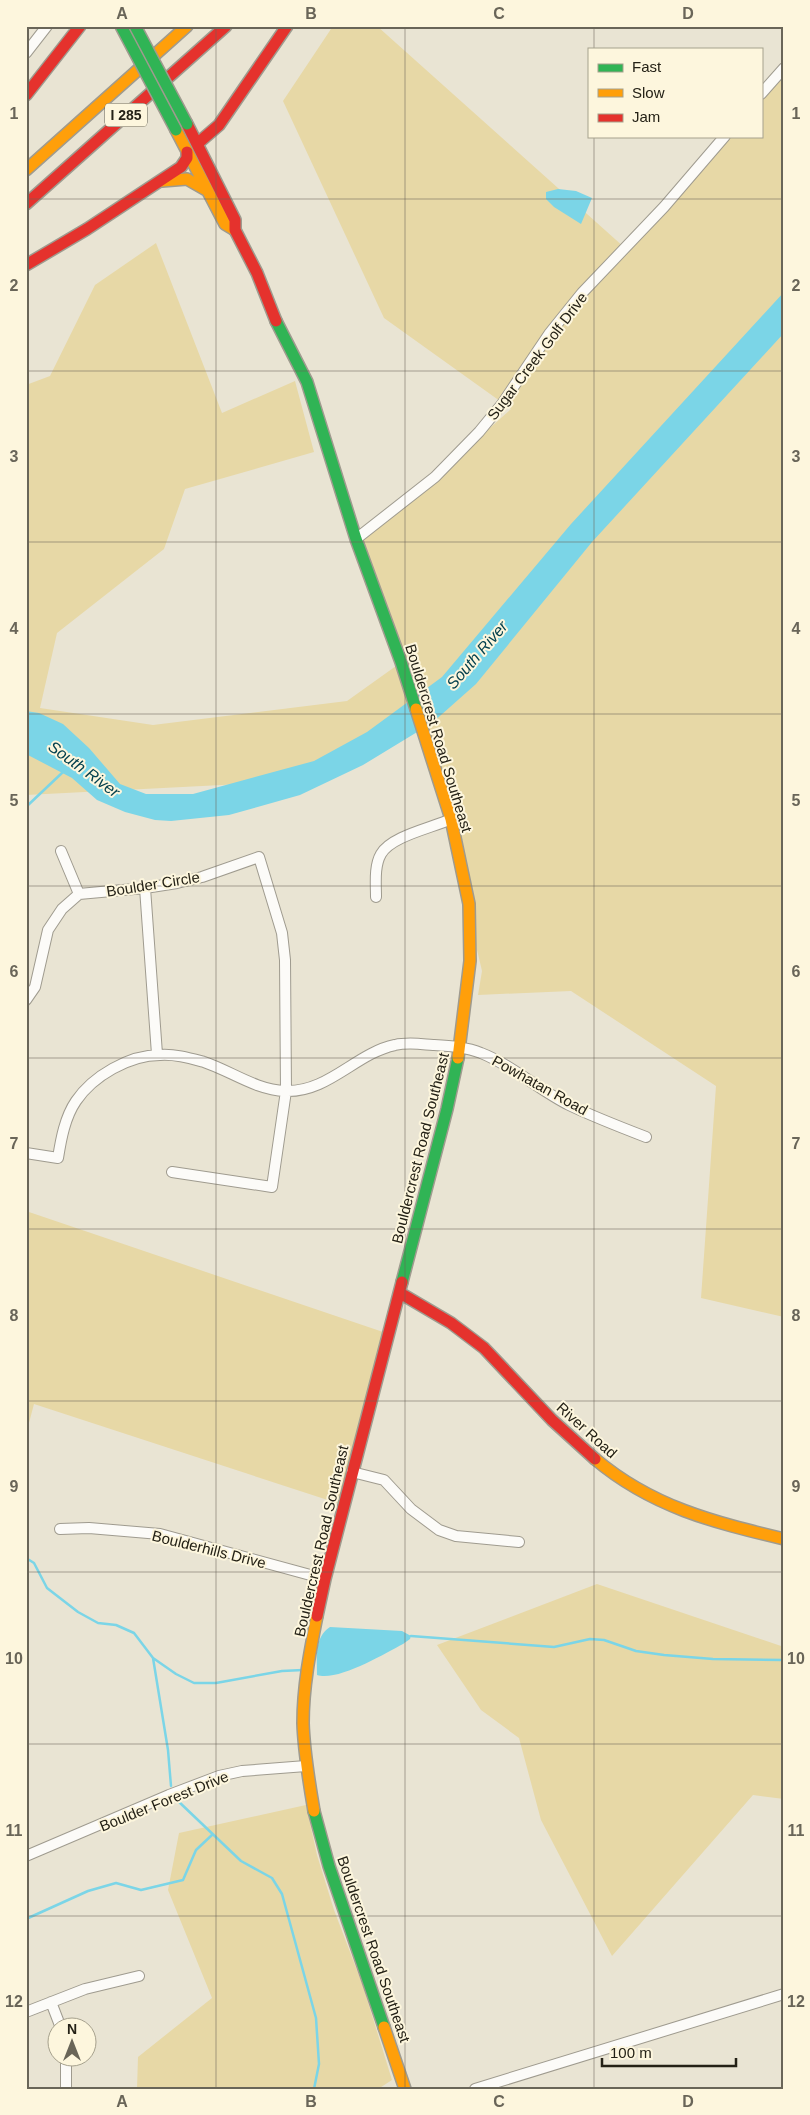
<svg xmlns="http://www.w3.org/2000/svg" width="810" height="2115" viewBox="0 0 810 2115" font-family="Arial,sans-serif">
<rect width="100%" height="100%" fill="#e9e4d3"/>
<!-- green -->
<path fill="#e7d8a6" d="M333 26H377L625 248 722 136H761V91L784 65V1317L701 1298 716 1086 571 991 478 995 482 971 425 727 319 780 26 795V385L50 376 95 285 156 243 222 413 295 381 314 452 185 489 164 549 57 633 40 708 153 725 347 701 396 666 355 548 511 409 384 318 283 101Z
M26 1211 386 1333 340 1504 34 1404 26 1434Z
M597 1584 784 1647V1799L753 1795 612 1956 541 1820 519 1738 481 1710 437 1645Z
M306 1805 317 1855 334 1910 363 1986 392 2080 378 2089H137L138 2057 212 1998 168 1890 179 1833Z"/>
<!-- water -->
<path fill="#7bd5e7" d="M558 189 576 191 592 198 581 224 554 207 546 199V192Z
M784 292V333L592 542 476 684 432 723 363 765 300 795 229 815 171 821 155 820 125 812 97 800 72 778 26 754V711L39 713 63 724 89 748 120 784 146 794H193L314 761 367 732 442 677 571 524Z
M330 1627 402 1631 411 1636 410 1639 403 1644C384 1654 337 1682 317 1675 317 1659 314 1637 330 1627Z"/>
<g fill="none" stroke-linecap="round" stroke-linejoin="round">
<!-- stream -->
<path stroke="#7bd5e7" stroke-width="2.5" d="M26 807 63 772
M26 1558 34 1563 47 1588 78 1612 98 1623 116 1625 134 1633 153 1658 176 1674 194 1683H216L282 1671 303 1670
M411 1636 554 1647 590 1639 604 1640 636 1651 664 1655 713 1659 784 1660
M153 1658 168 1750 171 1786
M178 1801 241 1861 272 1878 282 1894 316 2018 319 2064 314 2089
M26 1919 88 1891 116 1883 141 1890 183 1880 196 1850 213 1834"/>
<defs>
<path id="street" d="M26 53 47 26
M761 94 784 68
M356 539 435 477 479 432 502 404 549 334 582 293 664 207 725 136
M61 851 79 894
M145 888 157 1054
M376 897C376 884 374 866 381 854 391 836 432 828 451 819
M26 1000 35 987 48 930 62 909 79 894 145 888 177 883 202 877 259 857 282 933 285 960 286 1091 272 1187 172 1172
M26 1153 58 1158C61 1139 65 1117 76 1101 93 1076 129 1055 160 1055 175 1054 189 1058 204 1062 231 1071 256 1090 285 1091 328 1093 356 1053 395 1045 408 1042 420 1044 433 1045 449 1046 467 1047 481 1053 512 1065 539 1090 569 1105 594 1117 620 1127 646 1137
M352 1472 384 1480 411 1509 439 1530 456 1536 519 1542
M60 1529 89 1528 160 1534 325 1579
M26 1856 169 1795 219 1776 242 1771 306 1766
M51 2002 61 2028
M26 2012 85 1989 139 1976
M66 2058V2089
M475 2089 784 1994"/>
<path id="fast" d="M276 321 307 382 356 539 401 662 416 709
M402 1282 447 1109 458 1058
M314 1811 329 1866 384 2027"/>
<path id="slow" d="M176 130 225 224 235 230
M26 170 187 26
M162 181 187 179 208 191
M416 709 451 819 469 904 470 961 458 1058
M595 1459C652 1507 713 1522 784 1539
M314 1811C309 1782 304 1753 303 1723 303 1687 310 1651 317 1616
M384 2027 405 2089"/>
<path id="jam" d="M26 95 80 26
M187 124 235 220V230L257 273 276 321
M197 144 219 125 287 26
M26 204 226 26
M26 265 87 229 181 167 187 158V152
M400 1293 451 1323 484 1348 552 1420 595 1459
M317 1616 325 1579 402 1282"/>
</defs>
<!-- street casing -->
<use href="#street" stroke="#9f9b8f" stroke-width="12"/>
<!-- fast casing -->
<use href="#fast" stroke="#9f9b8f" stroke-width="14"/>
<!-- slow casing -->
<use href="#slow" stroke="#9f9b8f" stroke-width="14"/>
<!-- jam casing -->
<use href="#jam" stroke="#9f9b8f" stroke-width="14"/>
<!-- street -->
<use href="#street" stroke="#fcfbf8" stroke-width="10"/>
<!-- fast -->
<use href="#fast" stroke="#30b455" stroke-width="11"/>
<!-- slow -->
<use href="#slow" stroke="#ff9f0a" stroke-width="11"/>
<!-- jam -->
<use href="#jam" stroke="#e5322d" stroke-width="11"/>
<defs>
<path id="fast-bridge" d="M121 26 176 130
M135 26 187 124"/>
</defs>
<!-- fast-bridge casing -->
<use href="#fast-bridge" stroke="#9f9b8f" stroke-width="14" stroke-linecap="butt"/>
<!-- fast-bridge -->
<use href="#fast-bridge" stroke="#30b455" stroke-width="11"/>
</g>
<!-- grid -->
<path fill="none" stroke="#696558" stroke-width="1" stroke-opacity="0.55" d="M216 26V2089M405 26V2089M594 26V49M594 136V2089M26 199H784M26 371H784M26 542H784M26 714H784M26 886H784M26 1058H784M26 1229H784M26 1401H784M26 1572H784M26 1744H784M26 1916H784"/>
<g text-anchor="middle" dominant-baseline="central" stroke-width="4" stroke-linejoin="round" paint-order="stroke">
<!-- shield labels -->
<rect fill="#fdf6dd" stroke="#656152" stroke-width="1" x="105" y="103.5" width="42" height="23" rx="4"/>
<g font-size="14" font-weight="bold" fill="#242116">
<text x="126" y="115">I 285</text>
</g>
<!-- street labels -->
<g font-size="15" fill="#242116" stroke="#fdf6dd">
<text transform="translate(537 356) rotate(-53)">Sugar Creek Golf Drive</text>
<text transform="translate(439 738) rotate(73)">Bouldercrest Road Southeast</text>
<text transform="translate(153 884) rotate(-9)">Boulder Circle</text>
<text transform="translate(540 1085) rotate(29)">Powhatan Road</text>
<text transform="translate(420 1148) rotate(-76)">Bouldercrest Road Southeast</text>
<text transform="translate(587 1430) rotate(42)">River Road</text>
<text transform="translate(321 1541) rotate(-77)">Bouldercrest Road Southeast</text>
<text transform="translate(209 1549) rotate(14)">Boulderhills Drive</text>
<text transform="translate(164 1801) rotate(-22)">Boulder Forest Drive</text>
<text transform="translate(374 1949) rotate(71)">Bouldercrest Road Southeast</text>
</g>
<!-- water labels -->
<g font-size="16" font-style="italic" fill="#04414e" stroke="#fdf6dd">
<text transform="translate(477 655) rotate(-49)">South River</text>
<text transform="translate(84 769) rotate(36)">South River</text>
</g>
</g>
<!-- border -->
<rect width="810" height="2115" fill="none" stroke="#fdf6dd" stroke-width="55"/>
<!-- legend -->
<rect x="588" y="48" width="175" height="90" fill="#fdf6dd" stroke="#a6a18d"/>
<rect x="598" y="64" width="25" height="8" fill="#30b455" stroke="#a6a18d"/>
<text x="632" y="72" font-size="15" fill="#242116">Fast</text>
<rect x="598" y="89" width="25" height="8" fill="#ff9f0a" stroke="#a6a18d"/>
<text x="632" y="98" font-size="15" fill="#242116">Slow</text>
<rect x="598" y="114" width="25" height="8" fill="#e5322d" stroke="#a6a18d"/>
<text x="632" y="122" font-size="15" fill="#242116">Jam</text>
<!-- north arrow -->
<g transform="translate(72 2042)"><circle r="24" fill="#fdf6dd" stroke="#a6a18d"/>
<path d="M0-4L9 19L0 12L-9 19Z" fill="#696558"/>
<text y="-8" font-size="14" font-weight="bold" text-anchor="middle" fill="#242116">N</text>
</g>
<!-- scale -->
<path d="M602 2058v8h134v-8" fill="none" stroke="#242116" stroke-width="2.5"/>
<text x="610" y="2058" font-size="15" fill="#242116" stroke="#fdf6dd" stroke-width="4" paint-order="stroke">100 m</text>
<rect x="28" y="28" width="754" height="2060" fill="none" stroke="#696558" stroke-width="2"/>
<g font-size="16" text-anchor="middle" font-weight="bold" fill="#696558">
<text x="122" y="19">A</text>
<text x="311" y="19">B</text>
<text x="499" y="19">C</text>
<text x="688" y="19">D</text>
<text x="14" y="119">1</text>
<text x="796" y="119">1</text>
<text x="14" y="291">2</text>
<text x="796" y="291">2</text>
<text x="14" y="462">3</text>
<text x="796" y="462">3</text>
<text x="14" y="634">4</text>
<text x="796" y="634">4</text>
<text x="14" y="806">5</text>
<text x="796" y="806">5</text>
<text x="14" y="977">6</text>
<text x="796" y="977">6</text>
<text x="14" y="1149">7</text>
<text x="796" y="1149">7</text>
<text x="14" y="1321">8</text>
<text x="796" y="1321">8</text>
<text x="14" y="1492">9</text>
<text x="796" y="1492">9</text>
<text x="14" y="1664">10</text>
<text x="796" y="1664">10</text>
<text x="14" y="1836">11</text>
<text x="796" y="1836">11</text>
<text x="14" y="2007">12</text>
<text x="796" y="2007">12</text>
<text x="122" y="2107">A</text>
<text x="311" y="2107">B</text>
<text x="499" y="2107">C</text>
<text x="688" y="2107">D</text>
</g>
</svg>
